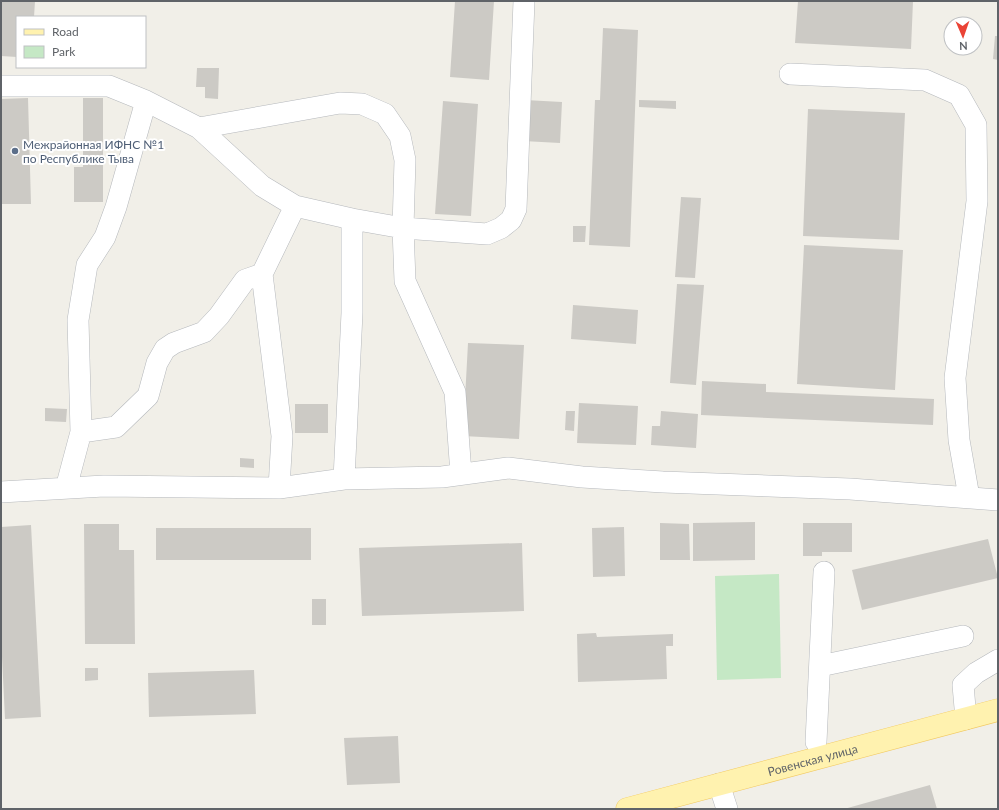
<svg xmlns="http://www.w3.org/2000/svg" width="999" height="810" viewBox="0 0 999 810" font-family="Lato,sans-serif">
<rect width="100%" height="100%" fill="#f1efe8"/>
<!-- green -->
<path fill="#c5e8c5" d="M779 574 781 678 717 680 715 576Z"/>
<!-- building -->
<path fill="#cccac5" d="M1 1H35L34 17H17V57L1 56Z
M455 1H494L489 80 450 77Z
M798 1H913L911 49 795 43Z
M603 28 638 30 630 247 589 245 595 100H600Z
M995 36H998V60L993 59Z
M197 68H219L218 99 205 98V87H196Z
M28 98 31 204H1V99Z
M83 98H103V202H74V167H83Z
M525 100 562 102 560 143 523 141Z
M639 100 676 101V109L639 107Z
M443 101 478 104 471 216 435 214Z
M808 109 905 113 899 240 803 236Z
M681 197 701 198 695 278 675 277Z
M573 226H586L585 242H573Z
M804 245 903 250 895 390 797 384Z
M677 284 704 285 696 385 670 383Z
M573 305 638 310 636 344 571 339Z
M468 343 524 345 519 439 463 436Z
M702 381 766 384V392L934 399 933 425 701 415Z
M579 403 638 406 636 445 577 443Z
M295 404H328V433H295Z
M45 408 67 409 66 422 45 421Z
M566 411H575L574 431 565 430Z
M661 411 698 414 696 448 651 445 652 426H660Z
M240 458 254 459V468L240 467Z
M755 522V560L693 561V523Z
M660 523 689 524 690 560H660Z
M803 523H852V552H822V556H803Z
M84 524H119V550H134L135 644H85Z
M31 525 41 717 5 719 1 636V527Z
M624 527 625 576 593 577 592 528Z
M156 528H311V560H156Z
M988 539 998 578 862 610 852 570Z
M522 543 524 611 362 616 359 548Z
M312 599H326V625H312Z
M596 633 597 637 673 634V646H666L667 679 578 682 577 634Z
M85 668H98V680L85 681Z
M254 670 256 714 149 717 148 673Z
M398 736 400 783 347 785 344 738Z
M930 785 937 809H844Z"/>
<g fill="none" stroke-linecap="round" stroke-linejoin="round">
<defs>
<path id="minor" d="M790 74 925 80 959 95 976 125 977 201 955 378 959 440 969 497
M1 86H109L146 101 116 207 105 237 87 265 78 320 81 432 66 488
M146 101 199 128
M295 206 352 219
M81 432 116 427 148 396 157 363 165 349 174 343 204 332 219 316 245 280 262 274
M461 474 455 392 405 281 403 228 487 234 501 228 511 220 516 209 524 1
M279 488 282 436 262 274 295 206 262 186 199 128 340 103 362 104 385 114 400 136 405 160 403 228 352 219V313L344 479
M1 492 104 486 279 488 344 479 442 477 508 468 582 477 663 482 850 489 998 500
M820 666 963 636
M966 719 963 685 976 673 998 660
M816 742 824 572
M719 784 727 809"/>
<g id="major">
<path id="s1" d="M627 809 998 710"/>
</g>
</defs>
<!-- minor casing -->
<use href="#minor" stroke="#b5b8bc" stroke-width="22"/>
<!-- major casing -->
<use href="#major" stroke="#f2c960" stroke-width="23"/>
<!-- minor -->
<use href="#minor" stroke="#fff" stroke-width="21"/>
<!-- major -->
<use href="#major" stroke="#fff2af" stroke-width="22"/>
</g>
<!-- markers -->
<circle fill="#5c6f8a" stroke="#fff" stroke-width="1.5" cx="15" cy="151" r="4"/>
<g text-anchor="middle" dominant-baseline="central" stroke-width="4" stroke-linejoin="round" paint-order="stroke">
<!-- service labels -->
<g font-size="12" fill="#4e5e75" stroke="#fff" text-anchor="start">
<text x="23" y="144">Межрайонная ИФНС №1<tspan x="23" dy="14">по Республике Тыва</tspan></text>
</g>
<!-- street labels -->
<g font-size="12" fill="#5f6368" stroke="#fff">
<text stroke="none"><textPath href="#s1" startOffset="192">Ровенская улица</textPath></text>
</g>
</g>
<!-- border -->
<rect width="999" height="810" fill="none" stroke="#5f6368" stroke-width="4"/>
<!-- legend -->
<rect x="16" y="16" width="130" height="52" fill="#ffffff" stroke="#bfc1c3"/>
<rect x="24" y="29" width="20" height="6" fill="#fff2af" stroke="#bfc1c3"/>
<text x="52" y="36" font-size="12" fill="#5f6368">Road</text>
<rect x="24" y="46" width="20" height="12" fill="#c5e8c5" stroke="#bfc1c3"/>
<text x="52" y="56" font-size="12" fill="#5f6368">Park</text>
<!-- north arrow -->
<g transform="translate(963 36) rotate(178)"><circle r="19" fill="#ffffff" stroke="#bfc1c3"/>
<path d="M0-3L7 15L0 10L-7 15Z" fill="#ea4335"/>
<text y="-6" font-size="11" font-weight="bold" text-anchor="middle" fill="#5f6368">N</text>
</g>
</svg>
